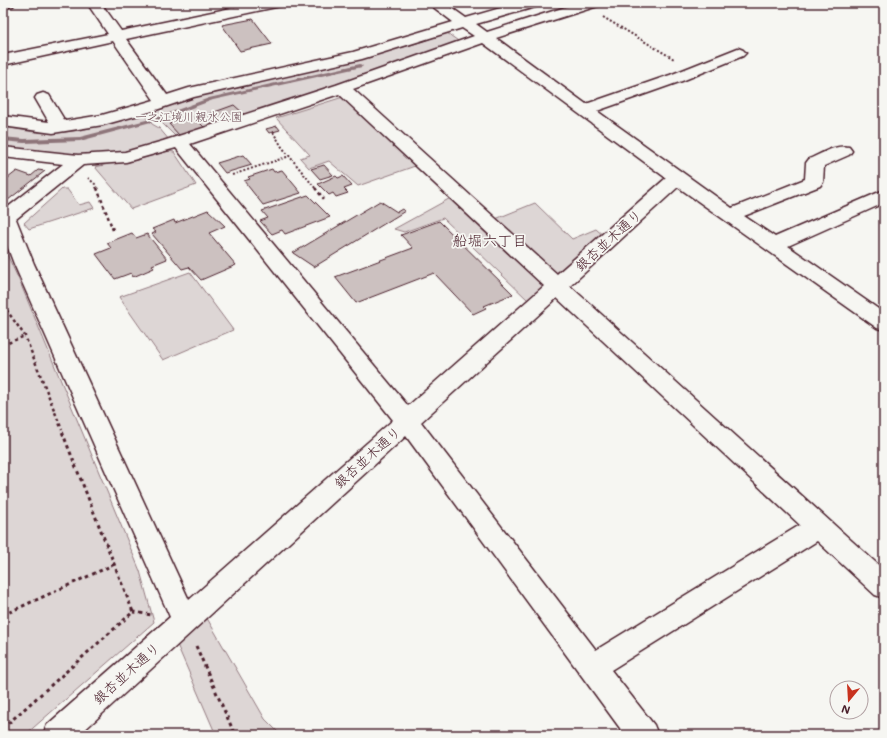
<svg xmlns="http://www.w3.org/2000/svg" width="887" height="738" viewBox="0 0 887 738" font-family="Mali,'Klee One',sans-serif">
<rect width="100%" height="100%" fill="#f6f6f2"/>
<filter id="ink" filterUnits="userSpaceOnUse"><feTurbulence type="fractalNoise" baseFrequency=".025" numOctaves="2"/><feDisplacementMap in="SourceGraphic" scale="8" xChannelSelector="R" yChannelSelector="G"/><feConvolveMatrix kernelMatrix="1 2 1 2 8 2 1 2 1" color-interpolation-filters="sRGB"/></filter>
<g filter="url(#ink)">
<!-- green -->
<path fill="#ddd6d5" stroke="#947a80" d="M447 33 461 43 435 54 177 138 150 111 211 92 305 72 377 54 411 45Z
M343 97 415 166 358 186 329 161 309 168 300 158 310 155 276 118Z
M143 113 152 124 159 128 170 141 129 151 84 155 3 148V127C18 129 34 133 49 133 81 133 113 122 143 113Z
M168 151 174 152 196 185 131 209 95 167 113 163 129 162Z
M62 189H67L79 205 90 202 94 208 29 229 24 223Z
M456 195 551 285 530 302 443 218 404 232 394 229Z
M535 203 572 239 596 229 605 237 558 277 493 220Z
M3 246 19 280 140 571 154 622 25 735H3Z
M190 272 233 330 163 360 119 297Z
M204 613 265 719 281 735H216L175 640Z"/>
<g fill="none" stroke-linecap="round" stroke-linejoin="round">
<!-- stream -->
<path fill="#8e747a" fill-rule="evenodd" d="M360 64 363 66 362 67 213 100 162 119 80 141 24 143 3 141V137L24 139 80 137 158 117 209 98Z"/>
</g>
<!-- building -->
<path fill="#ccc1c0" stroke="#4a1f2b" d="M253 19 272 44 240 51 222 25Z
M234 105 244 114 211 126 201 117Z
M193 116 205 128 180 136 169 124Z
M277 126 280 130 269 133 266 129Z
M243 155 252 165 225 173 217 163Z
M324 165 333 175 320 179 311 169Z
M272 169 274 172 282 170 301 193 263 205 244 181 250 179 248 177Z
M38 170 45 171 3 204V182L17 171 31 176Z
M336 176 338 178 343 176 352 186 344 189 348 193 336 197 333 193 329 195 318 184Z
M308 195 330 217 285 234 282 230 272 234 260 221 268 218 262 211Z
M380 201 397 212 402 209 405 211 314 267 293 253Z
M208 210 225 226 209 233 236 265 201 280 189 267 182 269 152 234 156 232 152 229 174 220 175 223Z
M439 221 513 294 484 306 486 308 473 314 434 273 356 303 335 277 413 248 401 235Z
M132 233 136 238 147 234 167 259 152 265 154 268 133 277 131 273 115 279 96 254 111 248 107 243Z"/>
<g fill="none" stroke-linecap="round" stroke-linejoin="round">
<defs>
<path id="minor" d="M3 3H15L13 6 3 8Z
M87 3H101L121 31 255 3H283L281 6 276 7 126 39 167 95 189 88 353 52 453 22 428 3H445L466 18 518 3H541L539 6 476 24 487 32 578 3H600L598 6 496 38 586 104 670 75 733 50 738 48 743 50 746 53 743 56 682 81 597 111 732 208 805 179 806 163 809 159C821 154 836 144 849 147L852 151 849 155 824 166 823 182 820 186 744 216 775 237 884 190V203L788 246 884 313V330L877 328 678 187 570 286 884 570V598L875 595 817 541 611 670 654 725 658 735H625L406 436 79 735H43L47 725 170 617 14 264 3 235V211L63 164 3 157V147L78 155 125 152 163 141 336 85 474 36 462 28 362 59 194 97 153 111 103 125 53 133 3 126V116L49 122 35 98 37 95 43 93 49 95 65 121 102 115 154 100 113 41 3 65V55L108 34ZM483 43 666 178 557 274 353 89ZM339 94 544 286 408 406 190 144ZM176 148 393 420 189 600 34 264 16 219 83 165 126 162ZM557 298 800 525 596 650 421 422Z"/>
</defs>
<!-- minor casing -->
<use href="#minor" stroke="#4a1f2b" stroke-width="3"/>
<!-- path-far2 -->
<path stroke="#4a1f2b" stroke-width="2" stroke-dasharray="2 2" stroke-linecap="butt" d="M603 17 674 59
M273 132 282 147 316 189
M232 175 290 156
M88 178 95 184 97 189"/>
<!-- path-far1 -->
<path stroke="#4a1f2b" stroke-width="2.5" stroke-dasharray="3 3" stroke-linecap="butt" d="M97 188 113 230
M315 188 324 199
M3 305 25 336 62 430
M3 345 25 336"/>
<!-- path -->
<path stroke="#4a1f2b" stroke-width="3" stroke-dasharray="3.5 3.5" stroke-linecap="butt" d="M133 612 152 615
M3 615 115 564
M196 646 235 735
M3 728 133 612 61 429"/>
<!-- minor -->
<use href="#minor" fill="#f6f6f2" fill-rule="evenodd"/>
</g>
</g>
<g text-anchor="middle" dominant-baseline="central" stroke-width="3.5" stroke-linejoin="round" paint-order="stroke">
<!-- far-park labels -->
<g font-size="12" fill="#6f4d56" stroke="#f6f6f2">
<text x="189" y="116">一之江境川親水公園</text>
</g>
<!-- street labels -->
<g font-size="14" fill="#4a1f2b" stroke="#f6f6f2">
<text transform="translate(608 240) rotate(-42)">銀杏並木通り</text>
<text transform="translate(367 457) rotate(-42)">銀杏並木通り</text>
<text transform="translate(126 673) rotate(-42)">銀杏並木通り</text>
</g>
<!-- neighbourhood labels -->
<g font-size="15" fill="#4a1f2b" stroke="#f6f6f2">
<text x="490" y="240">船堀六丁目</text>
</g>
</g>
<!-- margin -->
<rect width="887" height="738" fill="none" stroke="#f6f6f2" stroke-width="16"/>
<rect x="8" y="8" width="871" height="722" fill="none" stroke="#4a1f2b" stroke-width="1.5" filter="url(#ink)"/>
<!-- north arrow -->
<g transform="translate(849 700) rotate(198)"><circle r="19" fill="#f6f6f2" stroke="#b1a0a2"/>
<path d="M0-3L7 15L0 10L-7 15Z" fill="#c8321e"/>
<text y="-6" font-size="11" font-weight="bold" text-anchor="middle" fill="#4a1f2b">N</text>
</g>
</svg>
